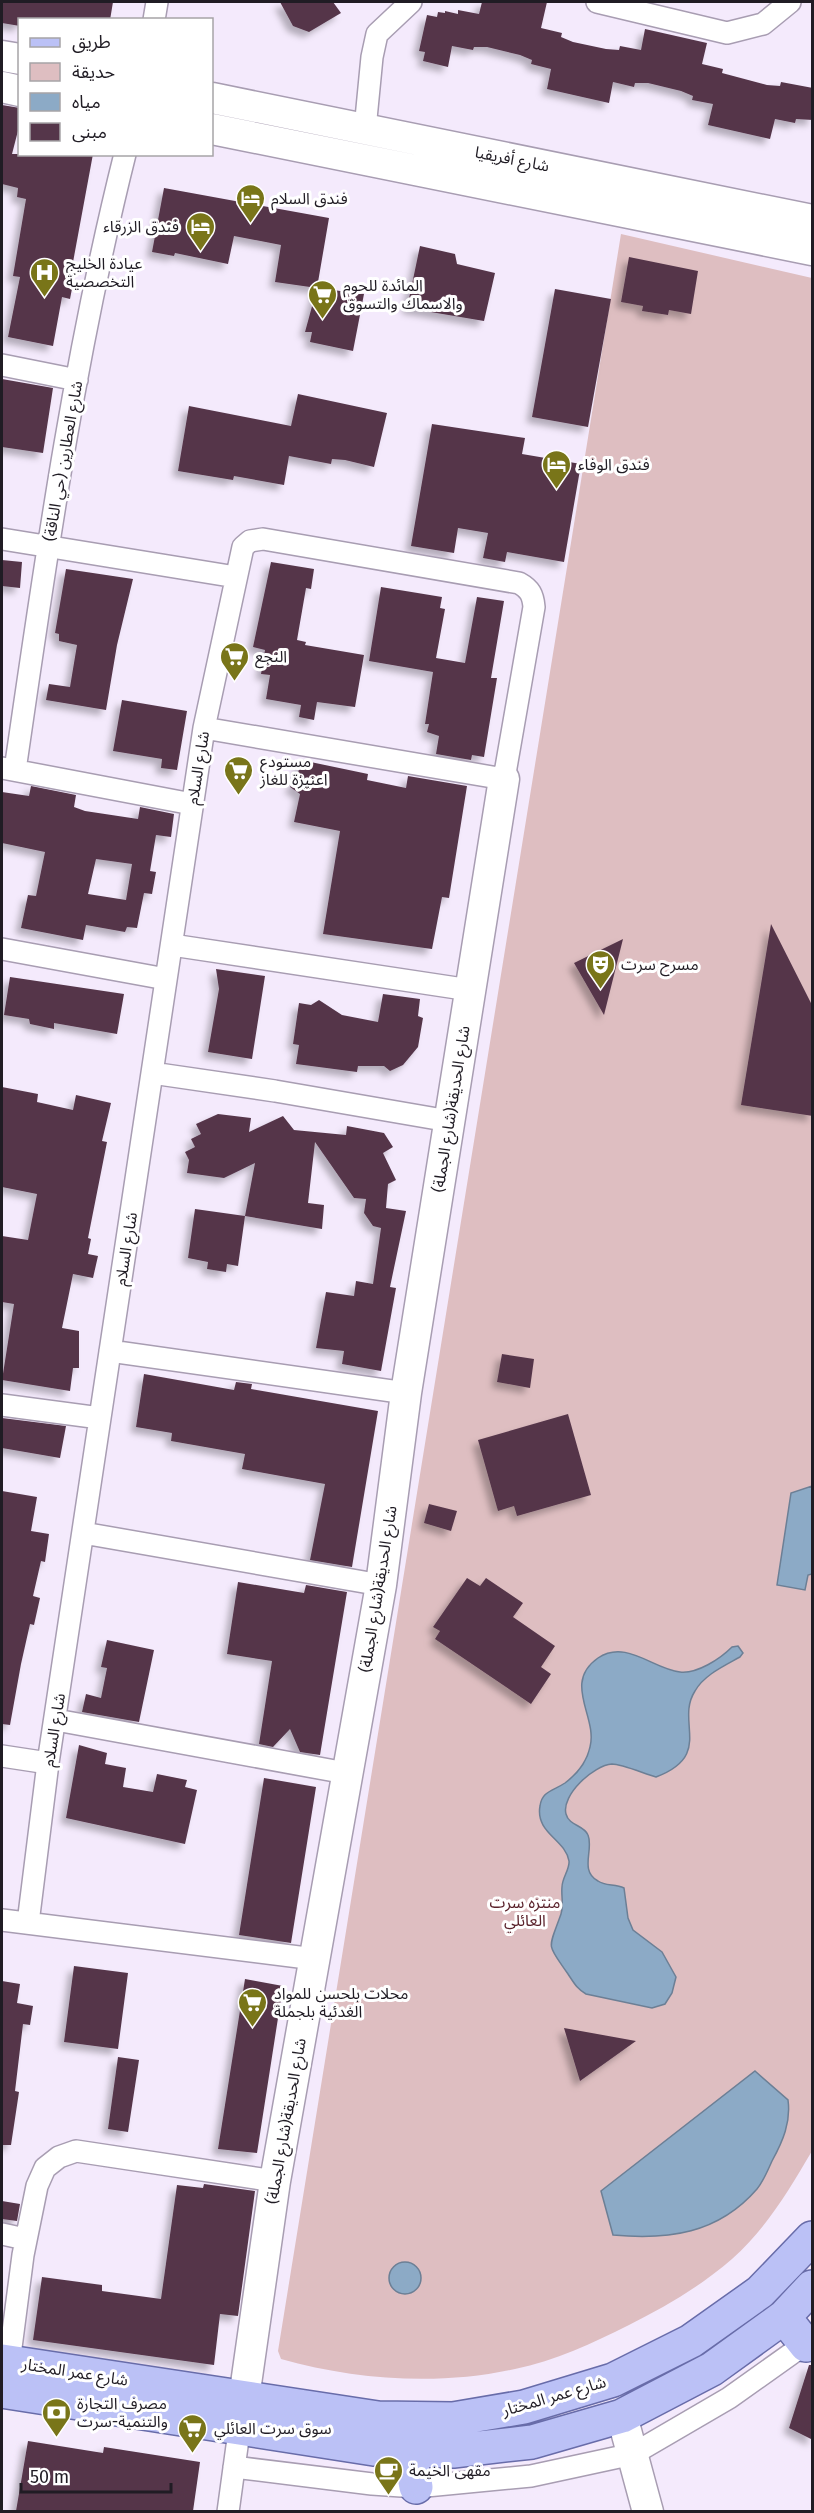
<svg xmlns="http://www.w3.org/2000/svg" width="814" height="2513" viewBox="0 0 814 2513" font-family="'Fira Sans','Noto Sans Arabic',sans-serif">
<defs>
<filter id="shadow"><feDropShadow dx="-5.5" dy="5.5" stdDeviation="3" flood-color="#0004"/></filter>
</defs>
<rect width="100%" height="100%" fill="#f4eafc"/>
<!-- green -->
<path fill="#debec1" d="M621 234 812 278V2151C789 2190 766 2229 732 2259 701 2286 665 2307 629 2325 593 2343 555 2361 515 2369 440 2386 355 2380 281 2359L278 2351Z"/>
<!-- water -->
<path fill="#8caac6" stroke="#6c7f95" stroke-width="1.5" d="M812 1486V1574L808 1575 805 1590 777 1585 791 1493Z
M738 1646 743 1653 740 1657C724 1666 704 1675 695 1691 675 1722 714 1755 656 1777 645 1774 622 1764 612 1764 594 1765 561 1795 566 1814 569 1826 584 1825 588 1835 594 1849 579 1871 598 1881 605 1886 615 1884 624 1888L628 1918 633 1930 662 1952 676 1977 672 1993 665 2004 652 2008 586 1994C577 1989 574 1983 568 1974 546 1942 548 1951 561 1914 564 1905 561 1896 562 1887 562 1878 570 1869 569 1861 566 1840 535 1833 540 1806 542 1791 553 1791 565 1783 577 1774 587 1761 590 1747 598 1717 562 1683 598 1658 626 1639 653 1669 680 1672 697 1674 720 1659 732 1647Z
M755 2071 788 2100C791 2122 783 2141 772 2161 768 2170 763 2182 757 2189 718 2234 668 2240 613 2235L601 2191Z
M389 2278a16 16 0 1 1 32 0a16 16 0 1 1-32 0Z"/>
<!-- building -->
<path fill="#55364a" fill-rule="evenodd" filter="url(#shadow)" d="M2 2H113L110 20H20V26L2 23Z
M280 2H333L341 13 309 32 293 26Z
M482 2H547L541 28 562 33 561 37 573 42 606 49 619 50 620 46 641 50 645 29 707 43 702 64 723 69 722 73 767 85 780 86 781 82 813 88V120L796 119 795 123 775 119 770 139 708 125 713 104 692 100 693 96 681 91 648 83H635L634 87 613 82 609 103 547 89 551 69 531 64 532 60 520 55 487 47H474L473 50 452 46 448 67 423 61 425 52 419 51 427 15 437 17 438 12 445 13V11L458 14V10L479 14Z
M2 105 20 108V123L12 154H93L71 273H75L70 299 62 297 53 346 8 337 20 277 13 276 26 199 17 197 18 188 2 184Z
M164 188 329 218 317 288 364 294 353 351 310 342 312 332H305L317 288 275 282 281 245 234 236 228 264 175 253 174 256 152 252Z
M420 246 455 254 457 264 495 273 484 321 407 308Z
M629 257 698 271 691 314 669 310 668 315 642 311 643 306 621 302Z
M555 289 611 299 588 427 532 417Z
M2 379 53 388 43 453 2 447Z
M298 394 387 413 374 467 345 460 332 459 331 464 289 456 284 485 234 476 233 480 178 471 189 406 291 426Z
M432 424 525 438 522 454 581 464 564 562 507 552 505 562 483 558 488 533 458 528 454 553 411 546Z
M2 560 22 562 20 588 2 586Z
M271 562 314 569 311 589 306 588 297 640 306 642 305 645 364 655 355 707 317 702 314 720 299 717 301 705 266 699 270 675 261 674 265 650 253 647Z
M66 569 133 579 117 645 106 710 46 700 49 684 70 687 77 645 59 641V634L55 633Z
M381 587 442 597 440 608 445 609 436 658 465 663 477 597 504 601 491 678H497L484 757 472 755 471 760 436 754 439 736 427 732 429 724H425L433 672 369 661Z
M122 700 187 711 177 770 161 768 162 759 113 751Z
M301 760 368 774 367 780 406 788 408 776 467 786 449 898 442 897 432 949 323 934 340 831 294 822 300 794 290 787 297 778Z
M31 786 76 795 74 807 85 811 138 819 140 807 174 814 171 837 156 835 150 871 156 872 152 894 144 893 137 928 127 927 125 932 86 925 83 940 21 928 28 895 36 896 45 852 2 843V792L29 796ZM96 859 132 864 126 900 88 894Z
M771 924 813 1007V1116L741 1105Z
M623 939 604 1015 574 963Z
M216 969 265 976 252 1059 208 1052 219 989Z
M10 977 124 994 117 1034 54 1023V1029L30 1024 29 1019 4 1015Z
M383 994 420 999 418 1016 423 1018 418 1047 403 1065 390 1071 384 1066H358L357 1072 296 1064 299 1045 293 1044 299 1003 311 1005 319 1000 342 1015 378 1022Z
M2 1087 38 1094 37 1102 73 1110 76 1095 111 1103 102 1141 107 1142 88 1238 91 1239 88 1254 98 1256 93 1278 73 1274 62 1328 79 1331V1368H73L70 1391 2 1380 14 1304 2 1302V1236L28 1240 37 1194 2 1187Z
M218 1114 251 1118 249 1132 283 1116 294 1130 346 1135 347 1126 384 1133 393 1147 383 1153 396 1180 388 1184 386 1208 406 1211 390 1287 396 1288 381 1371 342 1364 344 1351 316 1348 326 1292 354 1296 356 1281 373 1284 381 1228 373 1226 364 1213 366 1199 354 1198 315 1142 308 1203 324 1205 322 1229 245 1216 255 1163 224 1178 187 1173 189 1160 185 1152 195 1147 191 1139 201 1134 196 1124Z
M195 1209 245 1216 238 1266 227 1264 226 1272 207 1269 208 1262 188 1258Z
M502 1354 534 1359 530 1388 497 1382Z
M144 1374 234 1390 236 1382 252 1384 251 1389 378 1411 352 1567 310 1560 325 1484 242 1469 245 1454 171 1441 172 1433 136 1427Z
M568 1414 591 1495 517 1516 514 1506 498 1511 478 1440Z
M2 1418 66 1426 60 1458 2 1448Z
M2 1491 37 1497 31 1531 49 1534 45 1562 41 1561 33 1596 40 1598 34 1625 30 1624 21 1664 10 1725 2 1724Z
M429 1504 457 1511 451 1531 424 1523Z
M467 1578 480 1586 486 1578 523 1603 513 1617 555 1646 541 1667 551 1674 531 1704 435 1639 440 1631 433 1627Z
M238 1582 304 1593 306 1585 347 1592 320 1755 300 1752 290 1729 273 1747 259 1744 272 1661 227 1654Z
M107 1640 154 1650 139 1722 82 1712 86 1694 101 1698 107 1668 101 1667Z
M79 1745 107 1753 105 1764 126 1768 123 1787 153 1792 157 1774 187 1780 185 1787 197 1790 185 1844 66 1818Z
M264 1778 316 1787 291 1943 239 1935Z
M74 1966 128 1973 118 2049 64 2042Z
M245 1979 283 1986 257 2153 218 2149Z
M2 1981 20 1984 17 2003 33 2006 30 2025 23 2024 15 2091 19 2092 11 2145H2Z
M564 2028 636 2041 580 2081Z
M118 2057 139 2060 128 2132 108 2129Z
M204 2184 255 2191 238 2316 220 2314 214 2365 33 2340 42 2277 102 2285V2291L161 2299 177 2185 203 2188Z
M2 2201 20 2204 17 2221 2 2219Z
M809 2365H813V2440L789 2428Z
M28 2441 103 2453 104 2447 200 2462 193 2511H16Z"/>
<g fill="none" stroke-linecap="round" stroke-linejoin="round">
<defs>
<path id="street" d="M597 2 727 33 763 24 790 2
M154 20 157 2
M365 129 372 57 377 34 411 2
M2 365 77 380
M2 539 236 577
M2 768 192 804
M15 770C45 564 74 357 125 154
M172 945 470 990
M2 949 166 979
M152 1073 275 1091 449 1121
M110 1351 406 1393
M2 1405 100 1418
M83 1533 381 1585
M56 1720 346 1773
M2 1756 48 1763
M2 1920 315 1959
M28 1923 48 1763 204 728 243 547 250 541 263 539 519 583C530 589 533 595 534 607L504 779 204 728
M2 2234 25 2239
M9 2363 23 2255 37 2186 45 2168 59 2157 76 2151 275 2181
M234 2467 372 2484 416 2487 531 2476 633 2454 729 2398 812 2339
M228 2512 241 2417"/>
<path id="secondary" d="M2 56 20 59
M2 87 20 91
M212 98 812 220
M212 129 812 250
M244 2398 275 2181 381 1585 406 1393 504 779
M622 2416 648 2512"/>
<path id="primary" d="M784 2317 806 2345
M2 2361 378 2418 453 2419 524 2407 613 2380 691 2341 760 2292 812 2238
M2 2391 374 2449 453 2451 532 2442 622 2416 712 2369 784 2317 812 2287
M409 2450 416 2487"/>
</defs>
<!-- street casing -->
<use href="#street" stroke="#a89db2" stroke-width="24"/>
<!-- secondary casing -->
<use href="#secondary" stroke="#a89db2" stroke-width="33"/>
<!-- primary casing -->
<use href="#primary" stroke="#686ca9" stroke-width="36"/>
<!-- street -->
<use href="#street" stroke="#fff" stroke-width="21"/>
<!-- secondary -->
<use href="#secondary" stroke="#fff" stroke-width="30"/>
<!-- primary -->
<use href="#primary" stroke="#bbc1f6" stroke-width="33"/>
</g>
<!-- icons -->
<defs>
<symbol id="hotel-pin" viewBox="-11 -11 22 30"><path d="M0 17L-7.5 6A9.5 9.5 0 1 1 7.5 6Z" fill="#797519" stroke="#fff"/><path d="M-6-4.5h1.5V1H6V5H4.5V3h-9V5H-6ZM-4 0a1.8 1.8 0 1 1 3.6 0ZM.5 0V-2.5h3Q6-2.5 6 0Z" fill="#fff"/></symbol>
<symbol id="hospital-pin" viewBox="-11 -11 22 30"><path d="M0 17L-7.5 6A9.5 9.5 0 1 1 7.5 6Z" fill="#797519" stroke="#fff"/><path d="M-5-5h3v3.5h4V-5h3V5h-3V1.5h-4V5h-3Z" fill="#fff"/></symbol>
<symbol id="supermarket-pin" viewBox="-11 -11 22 30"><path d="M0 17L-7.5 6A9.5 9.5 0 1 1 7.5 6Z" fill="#797519" stroke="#fff"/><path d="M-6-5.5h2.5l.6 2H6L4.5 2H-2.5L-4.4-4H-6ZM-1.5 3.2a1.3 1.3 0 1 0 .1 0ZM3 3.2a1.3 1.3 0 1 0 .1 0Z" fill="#fff"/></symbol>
<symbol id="theatre-pin" viewBox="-11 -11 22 30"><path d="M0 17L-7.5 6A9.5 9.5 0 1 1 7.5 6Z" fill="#797519" stroke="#fff"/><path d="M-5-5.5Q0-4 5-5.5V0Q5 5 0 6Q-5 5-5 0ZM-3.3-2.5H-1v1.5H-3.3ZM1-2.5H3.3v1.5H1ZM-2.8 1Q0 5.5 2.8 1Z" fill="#fff"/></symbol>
<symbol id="bank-pin" viewBox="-11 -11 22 30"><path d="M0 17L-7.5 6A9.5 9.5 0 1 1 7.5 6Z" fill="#797519" stroke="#fff"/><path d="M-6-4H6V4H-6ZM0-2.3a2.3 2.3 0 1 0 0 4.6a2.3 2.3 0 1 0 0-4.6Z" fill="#fff"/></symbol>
<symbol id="cafe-pin" viewBox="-11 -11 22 30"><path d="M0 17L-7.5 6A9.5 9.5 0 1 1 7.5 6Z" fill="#797519" stroke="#fff"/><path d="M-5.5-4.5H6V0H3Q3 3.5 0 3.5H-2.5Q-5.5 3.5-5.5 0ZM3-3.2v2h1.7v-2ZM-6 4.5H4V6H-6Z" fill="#fff"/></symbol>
</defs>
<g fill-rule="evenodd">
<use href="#hotel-pin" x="234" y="182" width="33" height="45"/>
<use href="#hotel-pin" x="184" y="210" width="33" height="45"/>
<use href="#hospital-pin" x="28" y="256" width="33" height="45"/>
<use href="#supermarket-pin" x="306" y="278" width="33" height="45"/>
<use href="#hotel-pin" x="540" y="448" width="33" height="45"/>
<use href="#supermarket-pin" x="218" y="640" width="33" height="45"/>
<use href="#supermarket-pin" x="222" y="754" width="33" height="45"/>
<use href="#theatre-pin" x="584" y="948" width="33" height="45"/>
<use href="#supermarket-pin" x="236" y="1986" width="33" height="45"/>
<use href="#bank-pin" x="40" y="2396" width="33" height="45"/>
<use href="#supermarket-pin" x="176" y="2412" width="33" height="45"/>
<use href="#cafe-pin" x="372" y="2454" width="33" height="45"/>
</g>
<g text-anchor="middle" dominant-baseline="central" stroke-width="6" stroke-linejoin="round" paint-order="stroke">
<!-- street labels -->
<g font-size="16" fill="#201c24" stroke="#fff">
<text transform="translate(512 159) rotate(11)">شارع أفريقيا</text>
<text transform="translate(63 461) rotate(-80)">شارع العطارين (حي الناقة)</text>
<text transform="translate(198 768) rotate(-81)">شارع السلام</text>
<text transform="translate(451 1109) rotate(-81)">شارع الحديقة(شارع الجملة)</text>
<text transform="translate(126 1249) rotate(-81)">شارع السلام</text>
<text transform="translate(378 1589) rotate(-81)">شارع الحديقة(شارع الجملة)</text>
<text transform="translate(54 1730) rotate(-81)">شارع السلام</text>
<text transform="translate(286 2121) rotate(-80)">شارع الحديقة(شارع الجملة)</text>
<text transform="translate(75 2372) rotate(9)">شارع عمر المختار</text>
<text transform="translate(554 2396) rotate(-16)">شارع عمر المختار</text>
</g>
<!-- poi labels -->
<g font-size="16" fill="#201c24" stroke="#fff" text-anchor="start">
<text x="271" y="198">فندق السلام</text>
<text x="179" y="226" text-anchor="end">فندق الزرقاء</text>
<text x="66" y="263">عيادة الخليج<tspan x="66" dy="18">التخصصية</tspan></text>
<text x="343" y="285">المائدة للحوم<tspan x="343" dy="18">والاسماك والتسوق</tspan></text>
<text x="578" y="464">فندق الوفاء</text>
<text x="255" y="656">النجع</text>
<text x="260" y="761">مستودع<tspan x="260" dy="18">اعنيزة للغاز</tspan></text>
<text x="621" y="964">مسرح سرت</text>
<text x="274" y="1993">محلات بلحسن للمواد<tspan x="274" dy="18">الغدئية بلجملة</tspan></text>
<text x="77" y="2403">مصرف التجارة<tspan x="77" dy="18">والتنمية-سرت</tspan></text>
<text x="214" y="2428">سوق سرت العائلي</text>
<text x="409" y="2470">مقهى الخيمة</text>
</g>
<!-- park labels -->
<g font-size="16" fill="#5a222b" stroke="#fff">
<text x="525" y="1902">منتزه سرت<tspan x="525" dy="18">العائلي</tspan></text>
</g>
</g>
<!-- border -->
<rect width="814" height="2513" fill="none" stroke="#201c24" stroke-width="6"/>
<!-- legend -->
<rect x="18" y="18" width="195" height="138" fill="#ffffff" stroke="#a6a4a7" stroke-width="1.5"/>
<rect x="30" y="38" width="30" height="9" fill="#bbc1f6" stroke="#a6a4a7" stroke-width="1.5"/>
<text x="72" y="48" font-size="18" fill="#201c24">طريق</text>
<rect x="30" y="63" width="30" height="18" fill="#debec1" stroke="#a6a4a7" stroke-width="1.5"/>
<text x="72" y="78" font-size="18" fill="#201c24">حديقة</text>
<rect x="30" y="93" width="30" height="18" fill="#8caac6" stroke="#a6a4a7" stroke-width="1.5"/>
<text x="72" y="108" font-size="18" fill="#201c24">مياه</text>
<rect x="30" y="123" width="30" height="18" fill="#55364a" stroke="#a6a4a7" stroke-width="1.5"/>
<text x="72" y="138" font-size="18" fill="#201c24">مبنى</text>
<!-- scale -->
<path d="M21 2483v9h150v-9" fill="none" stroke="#201c24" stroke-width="3"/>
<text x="30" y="2483" font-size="18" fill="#201c24" stroke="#ffffff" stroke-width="4.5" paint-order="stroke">50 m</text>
</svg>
